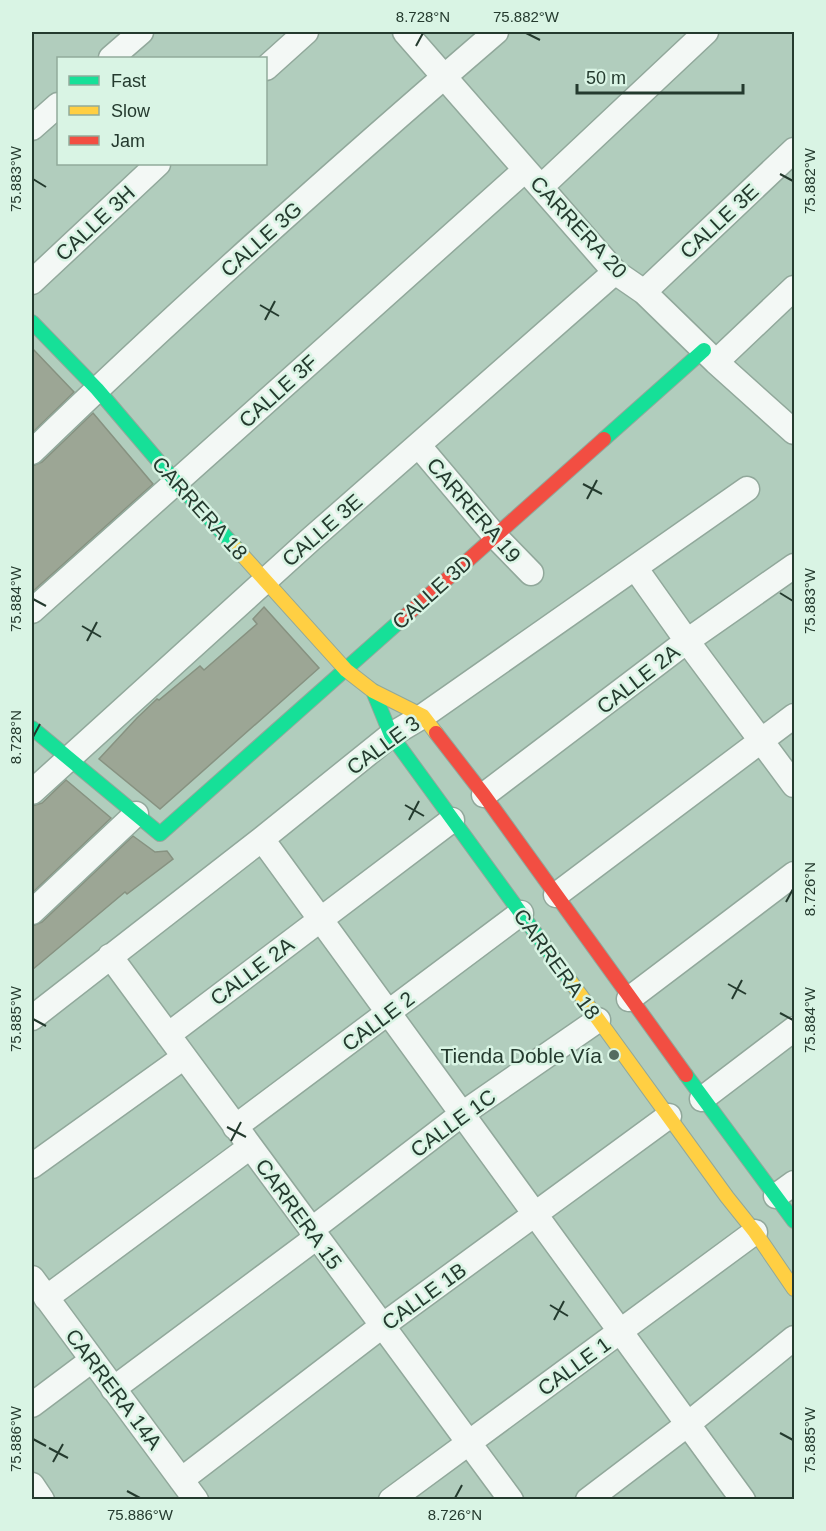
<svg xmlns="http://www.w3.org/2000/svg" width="826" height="1531" viewBox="0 0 826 1531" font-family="Arial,sans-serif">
<rect width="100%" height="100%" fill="#b1cdbd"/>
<!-- building -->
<path fill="#9ca695" stroke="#879281" stroke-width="1.5" d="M32 348 74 392 32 433Z
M93 413 153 484 32 592V466L42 462Z
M264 607 319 668 160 809 99 759 137 718 157 699 159 700 200 666 204 670 257 624 253 619Z
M66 780 111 818 32 893V806L42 803Z
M133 836 155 852 167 851 173 859 127 894 125 892 32 970V926L42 922Z"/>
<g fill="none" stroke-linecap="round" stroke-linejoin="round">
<defs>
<path id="street" d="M405 32 615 272 644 292 716 362 794 432
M111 58 141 32
M266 68 306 32
M32 128 58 105
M541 187 706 32
M32 282 158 164
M644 292 794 150
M716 362 794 288
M419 446 495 536 531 573
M32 452C181 307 338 168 496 32
M636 569 687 641 794 785
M32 611 525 170
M32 792 310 540 615 272
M484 795 687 641 794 566
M262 839 743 1500
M556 895 794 716
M32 912 136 814
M110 956 511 1500
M629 999 794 874
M32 1018 262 839 391 735 423 716 747 489
M168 1035 452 820
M702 1099 794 1029
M235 1127 521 913
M32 1166 184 1057
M776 1196 794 1183
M311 1230 462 1114 598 1020
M32 1278 196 1500
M46 1298 250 1147
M113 1389 317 1237
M32 1405 92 1360
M181 1480 382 1326 669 1116
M32 1485 42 1500
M391 1500 755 1232
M588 1500 688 1424 794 1338"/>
<path id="fast" d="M32 322 97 389 177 483 236 548
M604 439 704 350
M373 691 391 735 571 982
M32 728 160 834 401 620
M686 1075 794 1221"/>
<path id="slow" d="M236 548 346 670 373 691 423 716 436 733
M571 982 727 1197 755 1232 794 1289"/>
<path id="jam" d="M401 620 604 439
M436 733 484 795 686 1075"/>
</defs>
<!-- street casing -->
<use href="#street" stroke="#91a89b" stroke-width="27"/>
<!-- fast casing -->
<use href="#fast" stroke="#91a89b" stroke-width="16"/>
<!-- slow casing -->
<use href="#slow" stroke="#91a89b" stroke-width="16"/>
<!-- jam casing -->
<use href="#jam" stroke="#91a89b" stroke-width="16"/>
<!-- street -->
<use href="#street" stroke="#f3f8f5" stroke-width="24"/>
<!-- fast -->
<use href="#fast" stroke="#16e098" stroke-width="14"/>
<!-- slow -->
<use href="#slow" stroke="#ffcf43" stroke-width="14"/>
<!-- jam -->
<use href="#jam" stroke="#f24e42" stroke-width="14"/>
</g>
<!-- ticks -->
<path fill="none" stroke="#243a2e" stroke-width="2" d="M526 33 540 40M416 46 423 33M780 174 793 181M33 179 46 187M260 305 279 316M265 320 275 301M583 484 602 494M587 499 597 480M780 593 793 601M33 599 46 606M82 626 101 637M87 641 97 622M33 737 40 724M405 805 424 816M409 820 419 801M786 902 793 889M728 984 746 994M732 999 742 980M780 1013 793 1020M33 1019 46 1026M227 1127 246 1137M231 1141 241 1122M550 1305 568 1316M554 1320 564 1301M780 1433 793 1440M33 1439 46 1446M49 1448 68 1458M53 1462 63 1444M127 1491 140 1498M455 1498 462 1485"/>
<!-- markers -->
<circle fill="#556d60" stroke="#d9f4e4" stroke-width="2" cx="614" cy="1055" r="6"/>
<g text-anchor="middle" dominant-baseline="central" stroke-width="5" stroke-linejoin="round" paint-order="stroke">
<!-- street labels -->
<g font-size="21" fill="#243a2e" stroke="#d9f4e4">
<text transform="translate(719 221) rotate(-43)">CALLE 3E</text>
<text transform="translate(95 223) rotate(-43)">CALLE 3H</text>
<text transform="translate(579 227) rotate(47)">CARRERA 20</text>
<text transform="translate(261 239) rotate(-42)">CALLE 3G</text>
<text transform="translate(278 391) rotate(-42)">CALLE 3F</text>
<text transform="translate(200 508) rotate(48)">CARRERA 18</text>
<text transform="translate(474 510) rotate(49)">CARRERA 19</text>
<text transform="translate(322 530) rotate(-41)">CALLE 3E</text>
<text transform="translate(432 592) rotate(-42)">CALLE 3D</text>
<text transform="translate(638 679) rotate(-38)">CALLE 2A</text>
<text transform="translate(383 745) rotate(-36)">CALLE 3</text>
<text transform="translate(557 964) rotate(54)">CARRERA 18</text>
<text transform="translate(252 971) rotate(-37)">CALLE 2A</text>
<text transform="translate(378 1021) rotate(-37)">CALLE 2</text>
<text transform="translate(453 1123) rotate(-36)">CALLE 1C</text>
<text transform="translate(299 1214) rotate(54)">CARRERA 15</text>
<text transform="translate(424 1296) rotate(-36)">CALLE 1B</text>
<text transform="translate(574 1366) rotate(-36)">CALLE 1</text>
<text transform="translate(114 1389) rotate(53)">CARRERA 14A</text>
</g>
<!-- poi labels -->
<g font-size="21" fill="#243a2e" stroke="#d9f4e4" text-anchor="end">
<text x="602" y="1055">Tienda Doble Vía</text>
</g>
</g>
<!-- border -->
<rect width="826" height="1531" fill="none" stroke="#d9f4e4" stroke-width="66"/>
<!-- legend -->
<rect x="57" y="57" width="210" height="108" fill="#d9f4e4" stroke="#91aa9b" stroke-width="1.5"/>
<rect x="69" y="76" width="30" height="9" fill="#16e098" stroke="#91aa9b" stroke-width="1.5"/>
<text x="111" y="87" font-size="18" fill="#243a2e">Fast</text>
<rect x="69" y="106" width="30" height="9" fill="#ffcf43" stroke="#91aa9b" stroke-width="1.5"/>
<text x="111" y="117" font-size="18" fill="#243a2e">Slow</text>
<rect x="69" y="136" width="30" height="9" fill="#f24e42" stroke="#91aa9b" stroke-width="1.5"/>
<text x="111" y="147" font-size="18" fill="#243a2e">Jam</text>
<!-- scale -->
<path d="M577 84v9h166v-9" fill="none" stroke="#243a2e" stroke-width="3"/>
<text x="586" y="84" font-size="18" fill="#243a2e" stroke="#d9f4e4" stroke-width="4.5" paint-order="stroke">50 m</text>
<rect x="33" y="33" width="760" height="1465" fill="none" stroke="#243a2e" stroke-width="2"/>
<g font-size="15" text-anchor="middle" fill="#243a2e">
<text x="423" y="22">8.728°N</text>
<text x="526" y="22">75.882°W</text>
<text transform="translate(16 179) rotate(-90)" y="5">75.883°W</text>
<text transform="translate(810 181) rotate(-90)" y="5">75.882°W</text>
<text transform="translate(16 599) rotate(-90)" y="5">75.884°W</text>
<text transform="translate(810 601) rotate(-90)" y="5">75.883°W</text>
<text transform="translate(16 737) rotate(-90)" y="5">8.728°N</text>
<text transform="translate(810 889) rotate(-90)" y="5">8.726°N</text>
<text transform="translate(16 1019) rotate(-90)" y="5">75.885°W</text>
<text transform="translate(810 1020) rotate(-90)" y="5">75.884°W</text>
<text transform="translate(16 1439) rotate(-90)" y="5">75.886°W</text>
<text transform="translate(810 1440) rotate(-90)" y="5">75.885°W</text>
<text x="140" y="1520">75.886°W</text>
<text x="455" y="1520">8.726°N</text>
</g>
</svg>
